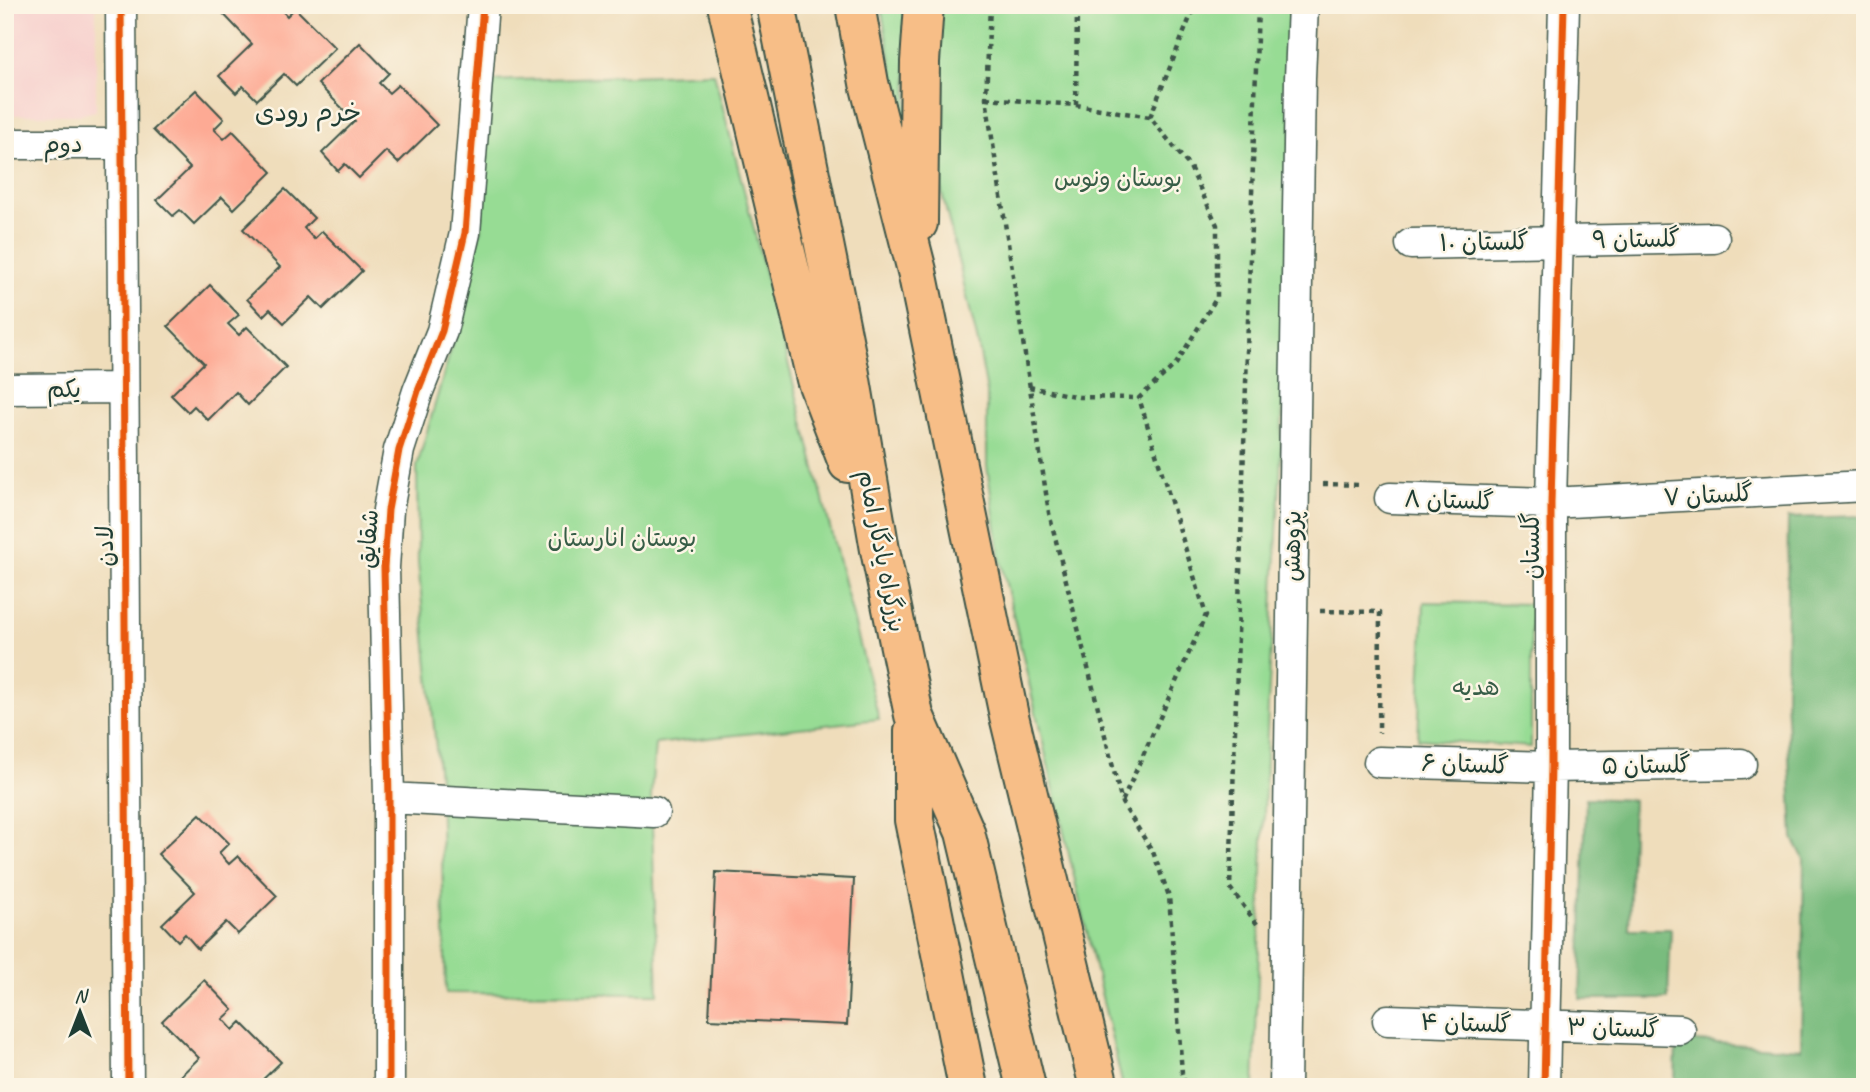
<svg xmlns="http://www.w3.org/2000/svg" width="1870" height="1092" viewBox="0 0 1870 1092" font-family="Caveat,'Playpen Sans Arabic',sans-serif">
<rect width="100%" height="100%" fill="#fcf5e5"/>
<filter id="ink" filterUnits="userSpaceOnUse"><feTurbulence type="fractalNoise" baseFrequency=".0143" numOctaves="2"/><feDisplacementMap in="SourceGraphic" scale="14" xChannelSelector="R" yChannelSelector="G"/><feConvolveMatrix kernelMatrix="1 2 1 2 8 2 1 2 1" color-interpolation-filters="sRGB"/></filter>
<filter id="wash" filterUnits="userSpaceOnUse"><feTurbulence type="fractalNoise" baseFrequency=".00686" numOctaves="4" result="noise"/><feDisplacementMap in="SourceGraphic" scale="28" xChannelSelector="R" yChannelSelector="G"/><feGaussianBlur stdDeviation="1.57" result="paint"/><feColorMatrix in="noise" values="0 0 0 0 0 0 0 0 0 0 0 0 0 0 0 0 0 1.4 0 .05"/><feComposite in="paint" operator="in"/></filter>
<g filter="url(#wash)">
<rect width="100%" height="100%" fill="#efddbb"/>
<!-- built -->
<path fill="#f7d0cd" d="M5 5H96V111L79 115H5Z"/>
<!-- green -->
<path fill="#97dc94" stroke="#5b8c64" stroke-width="2" d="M881 5H907L908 157 883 18Z
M936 5H1297L1280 478 1268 704 1254 1087H1123L1000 558 987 466V392L978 343 941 189 934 135Z
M714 73 879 719 655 744 651 796 658 994 446 993 440 789 418 563 417 466 463 308 481 228 491 81Z
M1424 602 1531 604V747L1418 739Z"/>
<!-- forest -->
<path fill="#79bc7e" stroke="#4c7c59" stroke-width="2" d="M1865 516V1087H1675L1676 1040 1801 1049 1804 859 1793 838 1786 697 1788 518Z
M1586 798 1633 800 1629 929H1671L1668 999H1580Z"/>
<g id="blocks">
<!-- building -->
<path fill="#fdaa94" d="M215 5H277L287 16 295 8 335 48 296 86 284 74 257 100 243 86 236 93 219 76 252 44Z
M360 43 389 73 379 83 389 93 398 85 437 125 398 163 386 151 359 178 345 164 338 171 322 153 355 121 318 84Z
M196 90 224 119 214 129 224 139 233 131 272 172 234 209 222 197 194 224 180 210 173 216 157 200 190 168 153 130Z
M285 189 314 218 304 228 314 239 322 231 362 271 323 309 311 297 284 323 270 309 263 316 247 299 280 267 243 229Z
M210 285 239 315 228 324 239 335 247 327 286 367 248 405 236 392 208 420 194 406 188 412 171 395 204 363 168 326Z
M200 814 229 843 219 853 229 864 238 856 277 896 238 934 226 922 198 949 185 934 178 941 162 924 195 892 158 854Z
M716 872 854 879 847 1025 709 1019Z
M204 980 233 1010 223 1019 233 1030 241 1022 281 1062 255 1087H169L199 1058 162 1021Z"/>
</g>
</g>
<g filter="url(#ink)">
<use href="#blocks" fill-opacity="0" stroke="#3e5548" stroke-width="2"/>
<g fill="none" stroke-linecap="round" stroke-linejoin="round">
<defs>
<path id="minor" d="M121 5 128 1087
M5 144H121
M1411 244 1714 238
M5 389 123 388
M1390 498 1551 503 1865 486
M1379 762 1551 767 1741 764
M389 798 654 812
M1388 1020 1680 1030
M389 1087V798L384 567 388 510 399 450 418 391 442 331 465 233 483 5
M1285 1087 1300 78 1303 5
M1544 1087 1551 767V503L1564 5"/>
<path id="highway" d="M727 5 816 379 848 463
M776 5 850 374 880 550 914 715 965 832 1026 1087
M855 5 869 83 917 271 1009 716 1099 1087
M918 223 920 62 924 5
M914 731V820L968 1087"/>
</defs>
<!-- minor casing -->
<use href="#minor" stroke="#3e5548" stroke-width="33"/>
<!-- highway casing -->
<use href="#highway" stroke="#3e5548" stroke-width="42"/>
<!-- path -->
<path stroke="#3e5548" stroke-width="4.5" stroke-dasharray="5 5" stroke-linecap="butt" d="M990 5 986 98 1049 513 1122 803 1153 852 1169 896 1182 1073 1186 1087
M986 98 1076 105 1150 117 1190 167 1217 225V297L1176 364 1139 398 1206 615 1122 802
M1076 105 1077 5
M1150 117 1195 5
M1029 387 1079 397 1139 398
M1323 484 1363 485
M1320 611 1380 612 1379 733
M1257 924 1230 888 1258 5"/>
<!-- minor -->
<use href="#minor" stroke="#fff" stroke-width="30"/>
<!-- highway -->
<use href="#highway" stroke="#f7be87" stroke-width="38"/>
<defs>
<path id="cycleway" d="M121 5 128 1087
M389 1087V798L384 567 388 510 399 450 418 391 442 331 465 233 483 5
M1544 1087 1551 767V503L1564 5"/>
</defs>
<!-- cycleway casing -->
<use href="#cycleway" stroke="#fcf5e5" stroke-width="11"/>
<!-- cycleway -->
<use href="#cycleway" stroke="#e8590c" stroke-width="7"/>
</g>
</g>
<g text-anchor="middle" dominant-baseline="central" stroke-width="5" stroke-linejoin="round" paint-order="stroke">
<!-- street labels -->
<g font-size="24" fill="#1f3d34" stroke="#fcf5e5">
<text x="63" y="144">دوم</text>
<text transform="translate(1636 239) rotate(-1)">گلستان ۹</text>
<text transform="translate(1484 242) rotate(-1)">گلستان ۱۰</text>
<text x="64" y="389">یکم</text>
<text transform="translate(1708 495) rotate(-3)">گلستان ۷</text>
<text transform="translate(1449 500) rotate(2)">گلستان ۸</text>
<text transform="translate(368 539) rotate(-86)">شقایق</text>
<text transform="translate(105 546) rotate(-90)">لادن</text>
<text transform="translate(1292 546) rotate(-89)">پژوهش</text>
<text transform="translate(1531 546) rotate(-90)">گلستان</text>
<text transform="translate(882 551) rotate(79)">بزرگراه یادگار امام</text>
<text transform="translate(1465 764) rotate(2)">گلستان ۶</text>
<text transform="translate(1646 765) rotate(-1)">گلستان ۵</text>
<text transform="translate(1466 1023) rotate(2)">گلستان ۴</text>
<text transform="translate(1613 1028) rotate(2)">گلستان ۳</text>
</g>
<!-- park labels -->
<g font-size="24" fill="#375d47" stroke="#fcf5e5">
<text x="1118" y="178">بوستان ونوس</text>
<text x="622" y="538">بوستان انارستان</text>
<text x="1476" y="687">هدیه</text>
</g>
<!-- neighbourhood labels -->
<g font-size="26" fill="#1f3d34" stroke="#fcf5e5">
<text x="308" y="112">خرم رودی</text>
</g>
</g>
<!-- margin -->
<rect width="1870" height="1092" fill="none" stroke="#fcf5e5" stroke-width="28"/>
<!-- north arrow -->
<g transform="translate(80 1012)" stroke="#fcf5e5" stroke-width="5" paint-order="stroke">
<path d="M0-5L12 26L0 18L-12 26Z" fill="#1f3d34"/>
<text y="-10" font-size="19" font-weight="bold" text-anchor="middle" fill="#1f3d34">N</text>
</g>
</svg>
